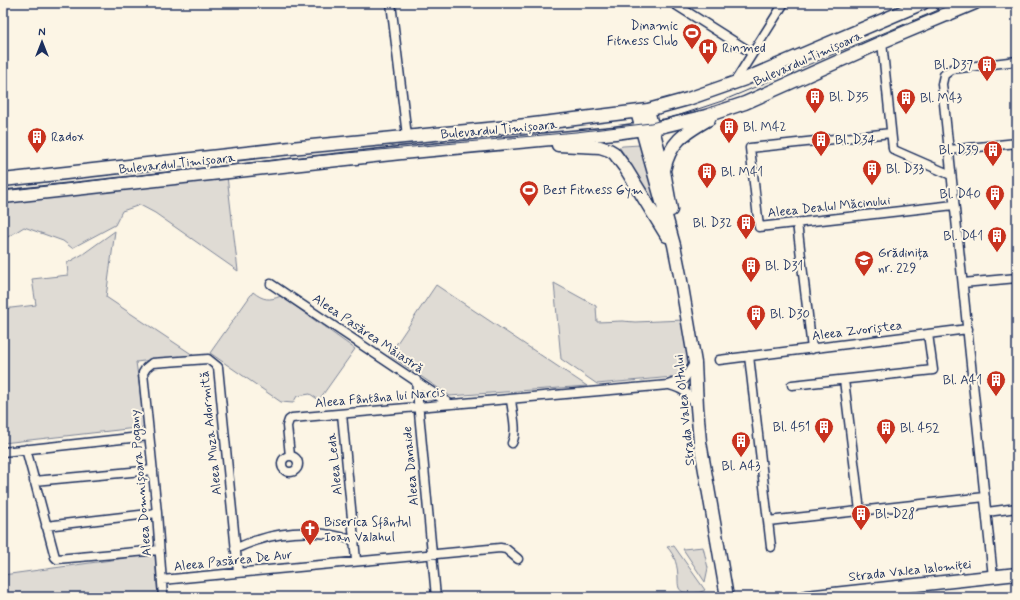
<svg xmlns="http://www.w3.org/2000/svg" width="1020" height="600" viewBox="0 0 1020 600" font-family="Mynerve,sans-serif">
<rect width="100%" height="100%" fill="#fcf5e5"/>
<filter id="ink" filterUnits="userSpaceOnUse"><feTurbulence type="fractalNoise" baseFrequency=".025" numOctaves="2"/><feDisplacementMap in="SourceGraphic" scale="8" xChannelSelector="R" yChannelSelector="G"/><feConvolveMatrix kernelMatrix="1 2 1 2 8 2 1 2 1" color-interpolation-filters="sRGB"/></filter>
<g filter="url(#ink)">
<!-- green -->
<path fill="#dfdbd4" stroke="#7d8599" d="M640 145 656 205 655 206 624 154 619 147 623 146Z
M227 176 238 271 155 213 140 205 122 211 115 225 72 248 63 241 24 227 3 240V202Z
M115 231 106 297 193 355 136 362 145 427 3 443V309L36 305 32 279 68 275 67 263 83 254Z
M554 283 596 306 597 322 622 321 635 322 684 320 690 361 686 370 682 373 673 377 597 384 561 359Z
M436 285 587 386 450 396 389 355Z
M253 292C263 300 269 301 281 296L355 349 319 400 310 394 297 396 293 403 281 402 210 353Z
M674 546 705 590C698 594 684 597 679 588 678 585 678 582 678 579 678 567 675 555 667 547Z
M703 547 708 568 705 582 683 549Z
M155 554 158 597H3V575Z"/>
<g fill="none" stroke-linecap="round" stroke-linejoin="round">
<defs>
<path id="street" d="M391 3 407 136
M673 3 752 53
M882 42 893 149 896 151 951 175
M734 83 784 3
M891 133 750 148 759 227 954 205
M949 150 1017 143
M797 223 812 349
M963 283 1017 278
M271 284 450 404
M749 356 771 547
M719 360 968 329
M416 380 436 597
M844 380 860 511
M669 385C684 389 688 393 696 406
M792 385 933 370 928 334
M511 399C512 413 518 430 512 443
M342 414 356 560
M26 449 55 557 57 559 159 550
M3 452 149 436
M282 464a8 8 0 1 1 16 0a8 8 0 1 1-16 0Z
M290 456 287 426 289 420 292 418 668 385 684 379 694 364
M34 481 153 470
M987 512 1017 508
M768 521 985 497
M46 526 157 513
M235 549C242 546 250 542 258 540 289 530 324 530 355 541
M993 577 942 84 944 75 952 69 1017 61
M162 580 500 548 506 549 518 559
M163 597 157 513 143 373 146 368 152 363 208 359 218 367 238 572"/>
<path id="secondary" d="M942 3 948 15
M648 110 664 171 671 210
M637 112 674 245 680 275 695 363 697 407 700 442 727 597
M558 145 600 147 609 150 614 153 626 169 667 236
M664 170C670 141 685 133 709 119
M3 180 291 148 518 126 648 110 688 99 745 79 923 3
M3 197 401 153 615 133 664 126 706 116 745 103 882 42 975 3
M806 597 1017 574"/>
</defs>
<!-- street casing -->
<use href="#street" stroke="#1b2f5e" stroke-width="11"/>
<!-- secondary casing -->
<use href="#secondary" stroke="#1b2f5e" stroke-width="15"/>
<!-- street -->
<use href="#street" stroke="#fcf5e5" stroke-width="8"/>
<!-- secondary -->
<use href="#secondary" stroke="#fcf5e5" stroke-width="12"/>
<!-- tram -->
<path stroke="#1b2f5e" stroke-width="1" d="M3 191 292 158 576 132 651 123 674 117 722 101 955 3"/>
</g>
</g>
<!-- icons -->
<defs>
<symbol id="stadium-pin" viewBox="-11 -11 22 30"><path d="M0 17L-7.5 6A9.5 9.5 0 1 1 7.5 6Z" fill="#c8321e" stroke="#fcf5e5"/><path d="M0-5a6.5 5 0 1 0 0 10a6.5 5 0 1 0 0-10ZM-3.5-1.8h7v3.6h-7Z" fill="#fff"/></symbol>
<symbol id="hospital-pin" viewBox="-11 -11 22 30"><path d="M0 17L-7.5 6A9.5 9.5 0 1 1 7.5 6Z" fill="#c8321e" stroke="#fcf5e5"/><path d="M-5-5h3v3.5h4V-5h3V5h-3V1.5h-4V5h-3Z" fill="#fff"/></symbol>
<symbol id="building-pin" viewBox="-11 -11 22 30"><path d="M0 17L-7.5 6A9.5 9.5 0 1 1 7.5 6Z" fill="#c8321e" stroke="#fcf5e5"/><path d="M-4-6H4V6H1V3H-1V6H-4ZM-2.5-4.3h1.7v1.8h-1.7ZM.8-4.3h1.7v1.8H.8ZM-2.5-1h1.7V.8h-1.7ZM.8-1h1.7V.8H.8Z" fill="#fff"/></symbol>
<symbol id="school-pin" viewBox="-11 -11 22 30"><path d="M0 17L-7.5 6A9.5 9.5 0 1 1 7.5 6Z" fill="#c8321e" stroke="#fcf5e5"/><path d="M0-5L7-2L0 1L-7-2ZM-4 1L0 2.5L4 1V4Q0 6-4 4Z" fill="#fff"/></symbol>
<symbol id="church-pin" viewBox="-11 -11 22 30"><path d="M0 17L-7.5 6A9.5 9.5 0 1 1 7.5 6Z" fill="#c8321e" stroke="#fcf5e5"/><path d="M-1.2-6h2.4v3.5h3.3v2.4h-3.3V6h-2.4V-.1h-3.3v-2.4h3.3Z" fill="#fff"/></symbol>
</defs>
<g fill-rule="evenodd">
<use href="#stadium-pin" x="681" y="22" width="22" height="30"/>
<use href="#hospital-pin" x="697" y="37" width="22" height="30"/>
<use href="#building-pin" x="976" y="54" width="22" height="30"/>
<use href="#building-pin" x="804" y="86" width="22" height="30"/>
<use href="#building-pin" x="895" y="87" width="22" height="30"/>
<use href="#building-pin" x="718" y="116" width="22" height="30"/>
<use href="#building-pin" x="26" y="126" width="22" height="30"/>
<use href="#building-pin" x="810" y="129" width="22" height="30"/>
<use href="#building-pin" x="982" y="139" width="22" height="30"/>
<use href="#building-pin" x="861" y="158" width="22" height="30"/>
<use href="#building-pin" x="696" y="161" width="22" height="30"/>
<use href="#stadium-pin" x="518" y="179" width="22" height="30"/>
<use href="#building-pin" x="984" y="183" width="22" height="30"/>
<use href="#building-pin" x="735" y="212" width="22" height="30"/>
<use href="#building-pin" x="986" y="225" width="22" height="30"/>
<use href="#school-pin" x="853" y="249" width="22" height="30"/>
<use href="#building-pin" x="740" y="255" width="22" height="30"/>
<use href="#building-pin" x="745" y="303" width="22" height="30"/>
<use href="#building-pin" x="985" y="369" width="22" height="30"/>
<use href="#building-pin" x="813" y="416" width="22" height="30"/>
<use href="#building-pin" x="875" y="417" width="22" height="30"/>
<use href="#building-pin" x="730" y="430" width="22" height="30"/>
<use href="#building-pin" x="850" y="503" width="22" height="30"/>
<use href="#church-pin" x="299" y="518" width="22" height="30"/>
</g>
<g text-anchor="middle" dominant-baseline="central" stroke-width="4" stroke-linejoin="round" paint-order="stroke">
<!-- poi labels -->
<g font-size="13" fill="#1b2f5e" stroke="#fcf5e5" text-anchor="start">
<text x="678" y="26" text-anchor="end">Dinamic<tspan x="678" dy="15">Fitness Club</tspan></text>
<text x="722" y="48">Rinmed</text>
<text x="973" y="65" text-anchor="end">Bl. D37</text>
<text x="829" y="97">Bl. D35</text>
<text x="920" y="98">Bl. M43</text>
<text x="743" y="127">Bl. M42</text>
<text x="51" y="137">Radox</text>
<text x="835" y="140">Bl. D34</text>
<text x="979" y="150" text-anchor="end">Bl. D39</text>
<text x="886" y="169">Bl. D33</text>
<text x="721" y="172">Bl. M41</text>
<text x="543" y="190">Best Fitness Gym</text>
<text x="981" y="194" text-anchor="end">Bl. D40</text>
<text x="732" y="223" text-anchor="end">Bl. D32</text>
<text x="983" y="236" text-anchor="end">Bl. D41</text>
<text x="878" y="253">Grădinița<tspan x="878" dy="15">nr. 229</tspan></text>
<text x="765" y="266">Bl. D31</text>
<text x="770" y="314">Bl. D30</text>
<text x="982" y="380" text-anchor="end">Bl. A41</text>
<text x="810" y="427" text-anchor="end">Bl. 451</text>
<text x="900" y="428">Bl. 452</text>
<text x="741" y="466" text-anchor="middle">Bl. A43</text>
<text x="875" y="514">Bl. D28</text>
<text x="324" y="522">Biserica Sfântul<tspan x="324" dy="15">Ioan Valahul</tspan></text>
</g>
<!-- street labels -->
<g font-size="13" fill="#1b2f5e" stroke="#fcf5e5">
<text transform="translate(808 59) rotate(-24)">Bulevardul Timișoara</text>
<text transform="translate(499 130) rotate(-5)">Bulevardul Timișoara</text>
<text transform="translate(177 164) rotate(-6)">Bulevardul Timișoara</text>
<text transform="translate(829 207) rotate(-6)">Aleea Dealul Măcinului</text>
<text transform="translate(857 331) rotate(-7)">Aleea Zvoriștea</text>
<text transform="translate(368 334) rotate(34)">Aleea Pasărea Măiastră</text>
<text transform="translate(380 398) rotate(-5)">Aleea Fântâna lui Narcis</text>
<text transform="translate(685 410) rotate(-96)">Strada Valea Oltului</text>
<text transform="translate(211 433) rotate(-96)">Aleea Muza Adormită</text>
<text transform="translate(335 464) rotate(-96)">Aleea Leda</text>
<text transform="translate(411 466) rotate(-95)">Aleea Danaide</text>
<text transform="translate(141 483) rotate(-95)">Aleea Domnișoara Pogany</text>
<text transform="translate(233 561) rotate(-6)">Aleea Pasărea De Aur</text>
<text transform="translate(910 571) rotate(-6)">Strada Valea Ialomiței</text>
</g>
</g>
<!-- margin -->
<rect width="1020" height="600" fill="none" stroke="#fcf5e5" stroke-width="16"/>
<rect x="8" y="8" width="1004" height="584" fill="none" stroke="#1b2f5e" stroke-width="1.5" filter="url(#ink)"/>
<!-- north arrow -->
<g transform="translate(42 42)" stroke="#fcf5e5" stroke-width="3" paint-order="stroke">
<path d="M0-3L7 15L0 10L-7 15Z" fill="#1b2f5e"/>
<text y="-6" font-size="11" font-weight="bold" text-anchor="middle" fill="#1b2f5e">N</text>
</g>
</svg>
